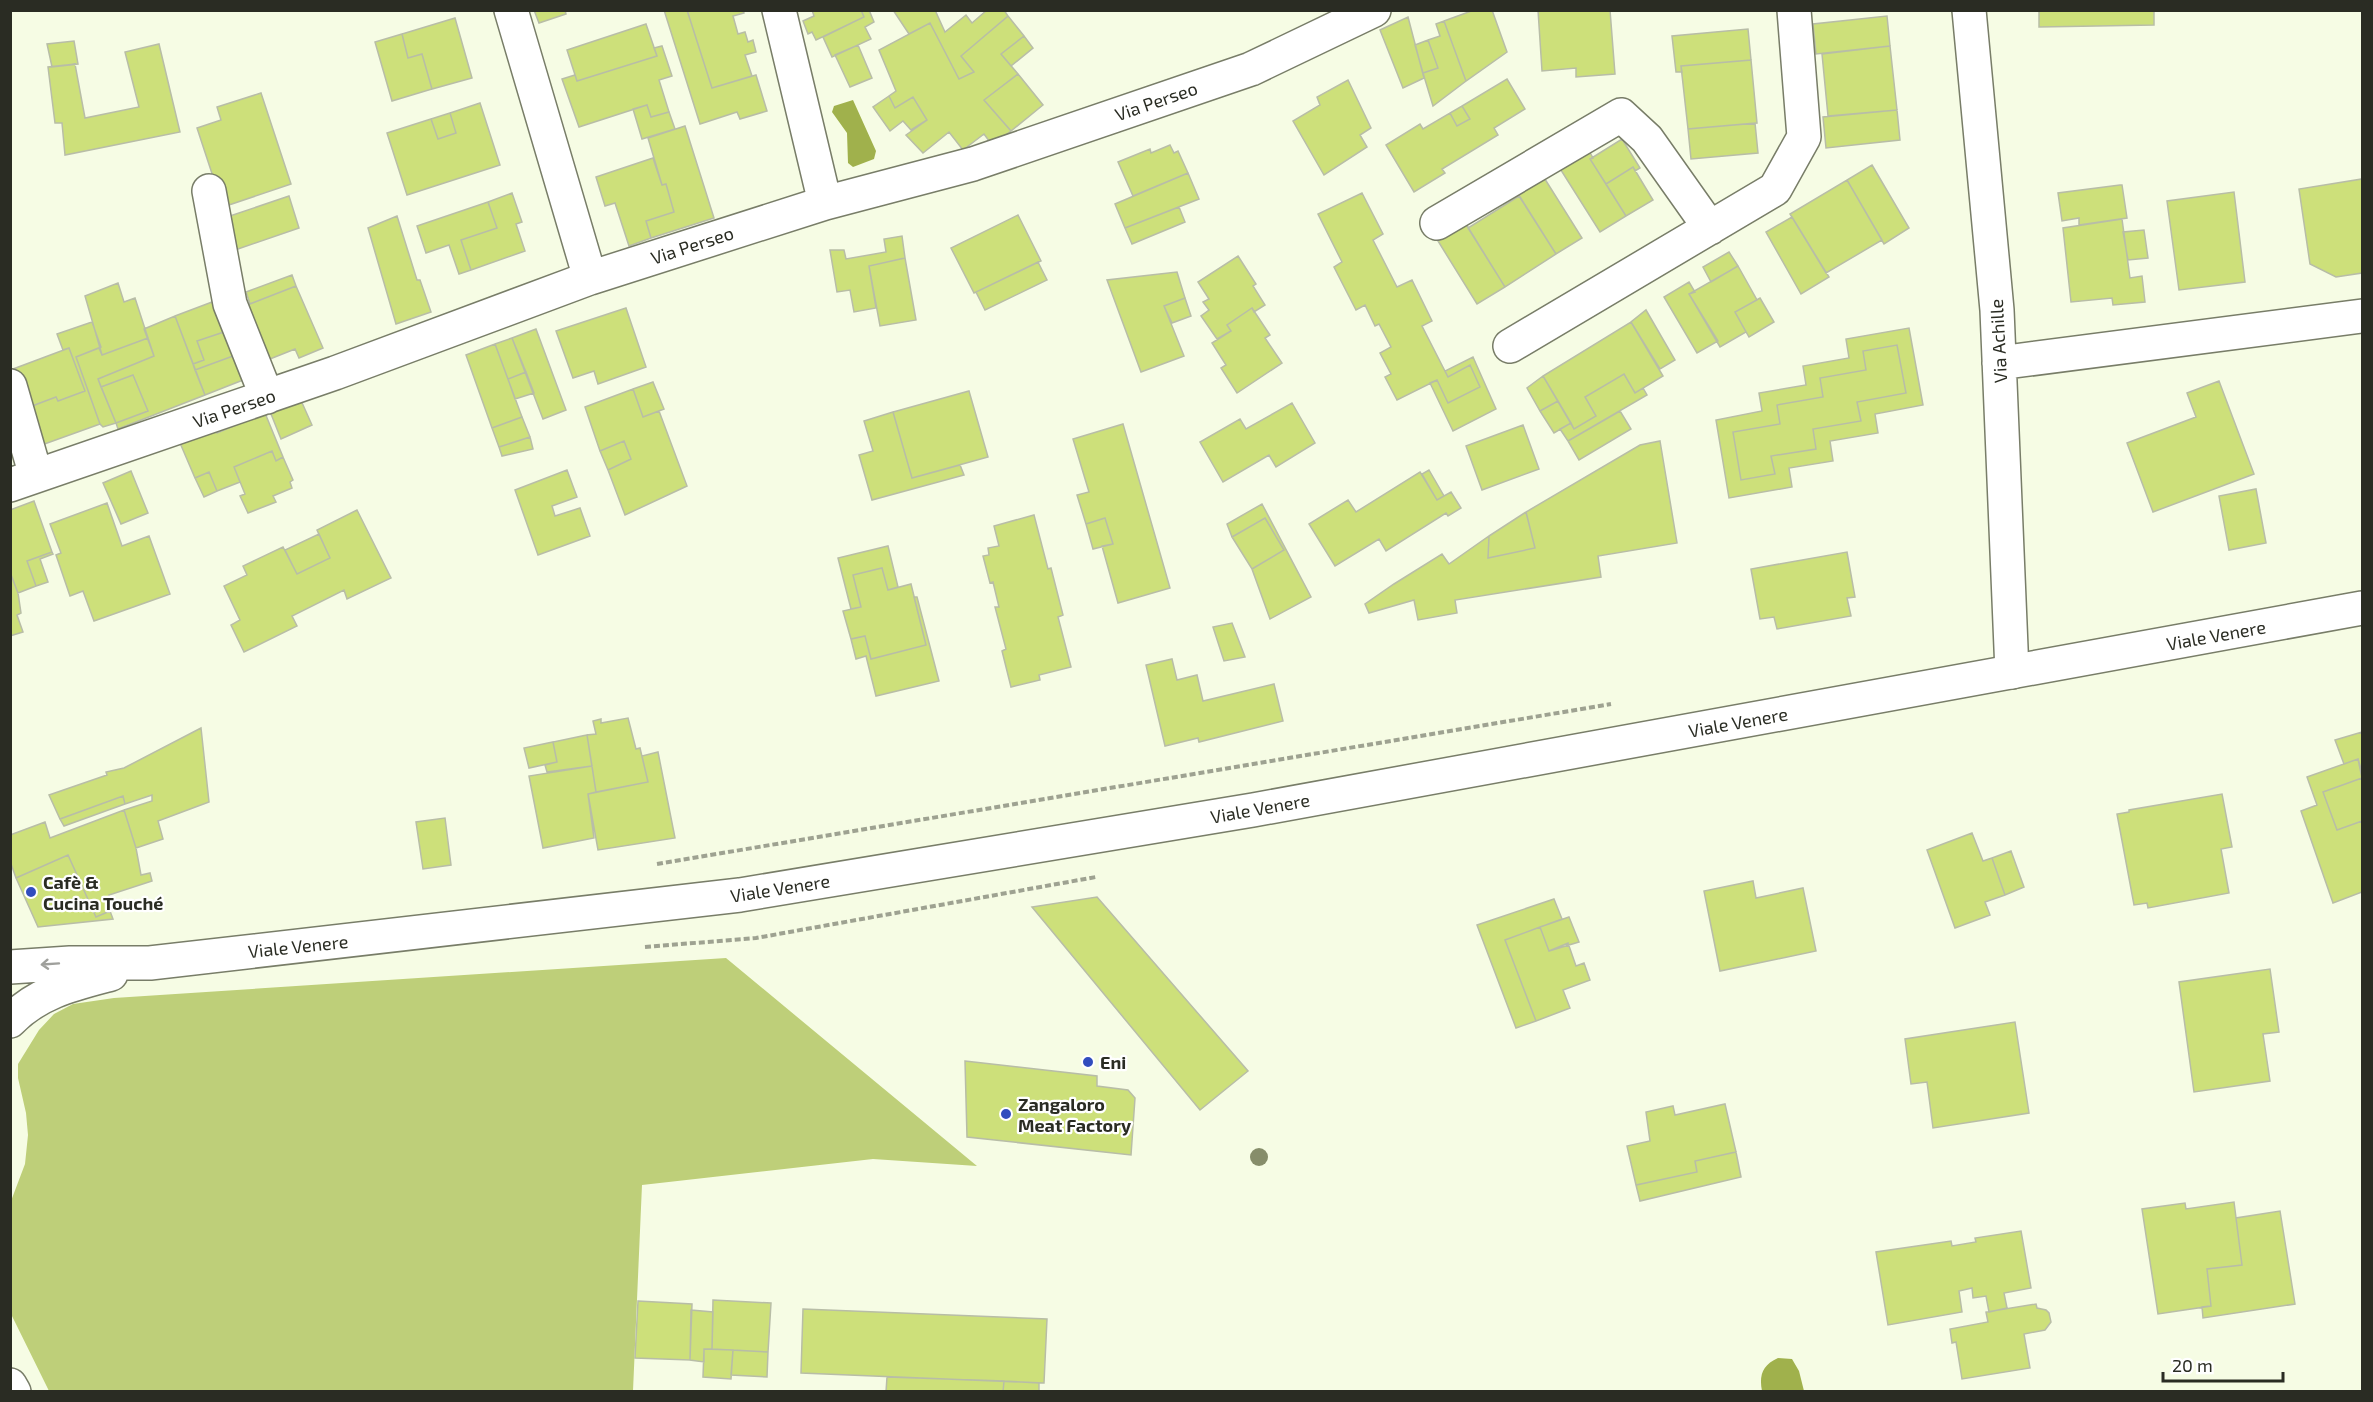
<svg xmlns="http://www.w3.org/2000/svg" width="2373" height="1402" viewBox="0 0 2373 1402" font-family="'Exo 2',sans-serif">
<rect width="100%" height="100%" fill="#f6fce4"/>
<!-- green -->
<path fill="#becf79" d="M726 958 977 1166 873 1159 642 1185 633 1391H49L11 1314V1201L25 1164 28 1135 26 1113 18 1078V1064L39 1030 54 1014 73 1004 114 998Z"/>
<!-- water -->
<path fill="#a0b14c" d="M853 100 876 151 874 159 853 167 848 163 847 133 832 112 834 106Z
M1778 1358 1792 1359 1799 1371 1804 1391H1762C1759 1376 1762 1365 1778 1358Z"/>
<!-- building -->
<path fill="#cde07a" stroke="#b8bda7" stroke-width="1.5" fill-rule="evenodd" d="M534 10H565L566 14 539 23Z
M664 10H687L712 88 756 75 767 111 740 119 737 112 700 124Z
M687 10H743L744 13 733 16 738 34 745 32 748 42 753 40 756 52 745 55 752 76 712 88Z
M812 10H861L864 17 816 40 812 32 808 34 803 21 814 16Z
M861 10H869L874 22 865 27 871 39 832 57 823 37 864 17Z
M893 10H935L945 32 966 15 972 23 987 10H1004L1008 16 961 56 974 72 959 79 930 23 909 34Z
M1474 10H1492L1507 52 1466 81 1444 21Z
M1538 10H1610L1615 74 1576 77V68L1542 71Z
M2039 10H2154V25L2039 27Z
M1008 16 1024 36 1001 54 1018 74 984 100 1011 131 992 145 984 134 963 150 949 132 923 153 906 135 927 120 913 97 895 108 889 96 896 91 879 50 930 23 959 79 974 72 961 56Z
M1887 16 1890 46 1816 54 1813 24Z
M1408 17 1424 78 1403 88 1380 30Z
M455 18 472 78 432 89 422 54 408 58 402 34Z
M1444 21 1466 81 1433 106 1423 73 1438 68 1428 40 1440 36 1436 24Z
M646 24 657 56 577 81 567 50Z
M1748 29 1751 60 1681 66 1682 72H1676L1672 36Z
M402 34 408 58 422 54 432 89 392 101 375 42Z
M1024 36 1033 48 1011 66 1001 54Z
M1428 40 1438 68 1423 73 1415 45Z
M74 41 78 64 52 67 47 44Z
M159 44 180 132 65 155 62 123H55L48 67 75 64 85 118 139 107 125 52Z
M858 45 872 78 850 87 835 55Z
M662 46 672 76 659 80 669 112 651 117 647 105 579 127 562 79 575 75 577 81 657 56 654 48Z
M1890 46 1897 110 1828 116 1822 54Z
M1751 60 1757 123 1688 129 1681 66Z
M1018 74 1043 105 1011 131 984 100Z
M1507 79 1525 109 1494 128 1498 135 1442 169 1445 173 1414 192 1386 145 1420 124 1423 129 1450 113 1457 126 1470 119 1462 106Z
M1348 80 1371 128 1360 135 1367 147 1324 175 1293 121 1320 105 1317 97Z
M261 93 291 184 223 207 197 128 221 120 217 107Z
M889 96 895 108 913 97 927 120 911 130 903 121 890 131 873 107Z
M480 103 500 165 407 195 387 133 431 119 438 139 456 133 450 113Z
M647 105 651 117 669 112 675 129 642 139 633 109Z
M1462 106 1470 119 1457 126 1450 113Z
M1897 110 1900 140 1826 148 1823 117Z
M450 113 456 133 438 139 431 119Z
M1755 123 1758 153 1691 159 1688 129Z
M685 126 714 218 651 238 646 221 674 212 666 184 662 185 648 138Z
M1622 139 1640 168 1635 171 1633 167 1606 184 1590 159Z
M1170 145 1174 153 1178 151 1188 173 1133 196 1118 162 1150 149 1151 153Z
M1588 149 1593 158 1590 159 1626 216 1600 232 1559 167Z
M653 158 662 185 666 184 674 212 646 221 651 238 629 246 615 203 605 206 596 177Z
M1872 165 1909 228 1884 244 1847 180Z
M1633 167 1653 200 1626 216 1606 184Z
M1188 173 1199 199 1125 228 1115 204Z
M1543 176 1582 238 1556 254 1517 192Z
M2362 179V273L2336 277 2310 264 2299 189Z
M1847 180 1882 240 1826 273 1790 214Z
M2120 185H2122L2127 218 2079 225V218L2062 221 2058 193Z
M2234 192 2245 282 2179 290 2167 201Z
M512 193 522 222 516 224 525 251 471 270 461 240 497 228 488 202Z
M1362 193 1383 234 1373 240 1397 287 1412 280 1432 321 1422 326 1448 377 1470 365 1480 387 1448 403 1437 380 1397 400 1385 377 1391 374 1380 353 1391 347 1379 324 1375 326 1365 305 1356 310 1334 267 1342 262 1318 214Z
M289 196 299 228 235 250 224 218Z
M1519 196 1556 254 1505 287 1468 228Z
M488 202 497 228 461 240 471 270 459 274 449 245 426 253 417 226Z
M1179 207 1185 222 1132 244 1125 228Z
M1018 215 1041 261 974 293 951 248Z
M397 216 417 280H420L431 312 396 324 368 228Z
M1792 217 1829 277 1801 294 1766 232Z
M2122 219 2130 278 2142 276 2145 302 2113 305 2112 298 2071 302 2063 228Z
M1466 224 1505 287 1477 304 1438 241Z
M2144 230 2148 258 2128 260 2123 232Z
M902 236 905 258 869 266 876 308 854 312 850 290 837 292 830 250H844L846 259 886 252 884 239Z
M1729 252 1738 266 1711 282 1703 267Z
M1238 256 1256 284 1253 286 1265 305 1254 312 1252 308 1227 325 1231 331 1217 339 1201 316 1209 310 1203 302 1209 299 1198 282Z
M905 258 916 320 880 326 869 266Z
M1038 262 1047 280 985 310 976 292Z
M1738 266 1757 300 1735 312 1746 332 1720 347 1689 294Z
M1177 272 1185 298 1164 306 1184 356 1141 372 1107 280Z
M292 275 296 286 250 304 246 292Z
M1689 282 1695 292 1689 294 1718 341 1697 353 1664 297Z
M118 283 124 302 135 298 148 338 102 355 85 296Z
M296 286 323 348 299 358 295 349 270 359 247 305Z
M1185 298 1191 316 1172 323 1164 306Z
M1760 298 1774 322 1749 337 1735 312Z
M212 302 224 332 197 341 204 360 193 364 175 316Z
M626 308 646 367 598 384 594 371 573 378 556 331Z
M1252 308 1270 335 1265 338 1282 363 1237 393 1221 368 1226 365 1212 343 1231 331 1227 325Z
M1646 310 1675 360 1660 369 1631 322Z
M175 316 205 395 118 429 116 423 148 411 133 375 101 387 98 379 154 356 144 329Z
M92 322 101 347 76 357 100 424 39 446 32 406 56 397 58 401 85 391 69 348 63 350 57 334Z
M1631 322 1663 376 1635 393 1624 374 1585 397 1596 416 1574 429 1543 376Z
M1909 328 1923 405 1875 414 1878 433 1830 441 1833 461 1789 468 1792 487 1729 498 1716 420 1762 411 1759 393 1806 385 1803 366 1849 358 1846 339ZM1897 345 1906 393 1857 402 1861 421 1813 429 1816 449 1771 456 1775 474 1741 480 1733 432 1780 424 1777 405 1823 397 1820 378 1866 370 1863 351Z
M536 329 566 410 543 419 512 338Z
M224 332 233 356 195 370 193 364 204 360 197 341Z
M148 338 154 356 98 379 116 423 103 427 100 424 76 357 99 348 102 355Z
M512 338 526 372 508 379 495 344Z
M495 344 522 417 492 428 466 355Z
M1897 345 1906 393 1857 402 1861 421 1813 429 1816 449 1771 456 1775 474 1741 480 1733 432 1780 424 1777 405 1823 397 1820 378 1866 370 1863 351Z
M69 348 85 391 58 401 56 397 32 406 23 395 13 369Z
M233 356 243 380 205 395 195 370Z
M1473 357 1496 409 1453 431 1430 383 1437 380 1448 403 1480 387 1470 365 1448 377 1445 371Z
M526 372 534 393 515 399 508 379Z
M1624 374 1635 393 1643 388 1647 395 1568 441 1560 429 1571 423 1574 429 1596 416 1585 397Z
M133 375 148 411 116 423 101 387Z
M1543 376 1558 401 1540 411 1527 388Z
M2219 381 2254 474 2153 512 2127 443 2196 417 2187 393Z
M653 382 664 409 643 417 633 389Z
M633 389 643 417 659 411 687 486 625 515 608 470 631 459 624 441 600 451 585 407Z
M969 391 988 457 912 478 893 412Z
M299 396 312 425 281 439 269 409Z
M1558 401 1571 423 1554 433 1540 411Z
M1292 403 1315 443 1276 467 1269 455 1223 482 1200 442 1240 419 1246 429Z
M1620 411 1631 429 1579 460 1568 441Z
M893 412 912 478 960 465 964 475 872 500 859 455 873 451 864 421Z
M265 413 283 457 276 461 272 451 234 467 240 482 217 491 209 472 195 478 180 443 215 427 217 433Z
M522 417 530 437 499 447 492 428Z
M1123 424 1170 588 1118 603 1102 546 1113 544 1105 518 1086 524 1077 495 1089 492 1073 439Z
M1523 425 1539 469 1482 490 1466 446Z
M530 437 533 449 502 456 499 447Z
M624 441 631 459 608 470 600 451Z
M1660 441 1677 543 1598 556 1601 577 1455 600 1457 613 1418 620 1414 600 1369 613 1365 604 1394 584 1442 554 1449 564 1489 536 1488 558 1535 548 1526 512 1640 445Z
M272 451 276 461 283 457 293 480 290 482 292 488 273 496 276 502 248 513 240 496 245 494 234 467Z
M567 470 577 497 552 506 555 516 580 508 590 536 538 555 515 490Z
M1429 470 1444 496 1437 500 1422 474Z
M131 471 148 513 121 524 103 483Z
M209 472 217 491 204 497 195 478Z
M1420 472 1437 500 1451 492 1461 508 1448 516 1446 513 1386 551 1379 539 1335 566 1309 524 1348 500 1356 512Z
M2256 489 2266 543 2229 550 2219 496Z
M34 501 52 552 27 561 36 586 18 593 10 572V510Z
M107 503 122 546 149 536 170 594 94 621 83 591 70 596 56 555 61 553 50 524Z
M1262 504 1311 597 1270 619 1252 569 1284 550 1265 518 1232 537 1227 524Z
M357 510 391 578 347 599 344 590 292 616 297 626 244 652 231 625 240 620 224 586 247 575 243 566 283 547 297 574 330 558 317 530Z
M1526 512 1535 548 1488 558 1489 536Z
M1034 515 1048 569 1051 568 1063 615 1058 617 1071 667 1039 675 1040 680 1011 687 1002 651 1006 649 995 607H999L993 582 990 583 983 556 989 555 988 548 999 546 994 526Z
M1105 518 1113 544 1093 549 1086 524Z
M1265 518 1284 550 1252 569 1232 537Z
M319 534 330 558 297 574 285 550Z
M888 546 898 587 888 590 882 568 853 575 861 607 851 609 838 558Z
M52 552 53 554 40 559 48 582 36 586 27 561Z
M1847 552 1855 597 1847 598 1851 616 1777 629 1774 617 1760 619 1751 569Z
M882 568 888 590 911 584 926 645 871 659 865 636 851 639 843 611 861 607 853 575Z
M10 572 18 593 21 613 17 615 23 632 10 636Z
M914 597H917L939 681 876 696 866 656 856 659 851 639 865 636 871 659 926 645Z
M1232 623 1245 657 1224 661 1213 627Z
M1172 659 1177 680 1197 675 1203 701 1274 684 1283 721 1199 742 1198 738 1165 746 1146 665Z
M628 718 636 749 640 748 648 782 596 792 587 735 596 734 593 721 601 719V723Z
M201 728 209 802 158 821 163 839 136 848 124 810 152 801V795L125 804 123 796 60 819 49 795 107 775 106 772 124 768Z
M2362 732V772L2358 759 2344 764 2335 740Z
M587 735 592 766 547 772 545 765 557 762 553 742Z
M553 742 557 762 529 768 524 748Z
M658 752 675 838 598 850 588 794 648 782 642 756Z
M2358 759 2362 778 2323 792 2337 830 2362 821V892L2333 903 2301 811 2317 805 2307 777Z
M592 766 596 792 588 794 594 838 543 848 529 776Z
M2362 778V821L2337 830 2323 792Z
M2222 794 2232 847 2221 849 2229 893 2148 908 2147 903 2134 905 2117 814 2129 812V810Z
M123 796 125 804 64 826 60 819Z
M124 810 136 848 141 875 150 873 152 881 109 895 110 911 96 917 68 855 16 878 10 861V835L45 822 50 838Z
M445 818 451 865 423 869 416 822Z
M1972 833 1983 861 1992 858 2005 895 1985 902 1990 915 1955 928 1927 850Z
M2011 851 2024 887 2005 895 1992 858Z
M68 855 96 917 110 911 113 919 38 927 16 878Z
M1753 881 1756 898 1803 888 1816 951 1720 971 1704 891Z
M1097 897 1248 1071 1200 1110 1032 907Z
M1554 899 1562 919 1505 940 1536 1021 1516 1028 1477 925Z
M1569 917 1579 942 1549 951 1540 927Z
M1540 927 1549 951 1568 943 1576 966 1584 963 1590 980 1563 990 1570 1008 1536 1021 1505 940Z
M2270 969 2279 1032 2263 1034 2270 1081 2194 1092 2179 982Z
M2015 1022 2029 1113 1933 1128 1927 1082 1911 1084 1905 1039Z
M965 1061 1097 1076V1086L1128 1090 1135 1098 1131 1155 967 1137Z
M1725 1104 1736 1152 1695 1161 1697 1172 1636 1185 1627 1146 1650 1141 1646 1112 1673 1106 1675 1115Z
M1736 1152 1741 1177 1640 1201 1636 1185 1697 1172 1695 1161Z
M2234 1202 2242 1265 2207 1269 2211 1306 2158 1314 2142 1209 2185 1203 2186 1209Z
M2280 1211 2295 1304 2203 1318 2202 1307 2211 1306 2207 1269 2242 1265 2236 1218Z
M2021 1231 2031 1288 2004 1293 2007 1308 1989 1312 1986 1296 1973 1298 1972 1288 1959 1291 1962 1312 1888 1325 1876 1252 1951 1241 1952 1246 1976 1242 1975 1238Z
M713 1300 771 1303 768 1352 712 1349Z
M638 1301 692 1304 690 1360 635 1358Z
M2036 1304 2037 1308 2046 1310 2049 1313 2051 1322 2045 1330 2024 1334 2030 1368 1962 1379 1956 1342 1952 1343 1950 1329 1988 1322 1986 1312Z
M803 1309 1047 1319 1044 1383 801 1373Z
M691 1310 713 1312 712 1349H704V1362L690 1360Z
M704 1349 733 1350 731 1379 703 1377Z
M733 1350 768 1352 767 1377 731 1375Z
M887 1377 1004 1381 1003 1392H886Z
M1004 1381 1039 1383V1392H1003Z"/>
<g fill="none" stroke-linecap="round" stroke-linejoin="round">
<defs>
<path id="minor" d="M511 10 590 278
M779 10 825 203
M1969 10 1997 310 2012 672
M209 191 230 304 267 397
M1437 223 1621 115 1647 139 1710 228
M1510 346 1775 189 1804 137 1794 10
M1999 363 2362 316
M10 386 36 476
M10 485 335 373 590 278 825 203 973 164 1251 69 1374 10
M10 1385 14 1392"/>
<path id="tertiary" d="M10 967 70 963H150L740 895 1253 810 2362 608
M10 1021C38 992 73 984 111 974"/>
</defs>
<!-- minor casing -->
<use href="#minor" stroke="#787d68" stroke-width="36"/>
<!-- tertiary casing -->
<use href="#tertiary" stroke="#787d68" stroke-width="36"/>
<!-- path -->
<path stroke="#9ea291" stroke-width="4" stroke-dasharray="6 3" stroke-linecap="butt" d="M657 864 1611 704
M645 947 756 938 1096 877"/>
<!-- minor -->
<use href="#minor" stroke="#fff" stroke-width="33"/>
<!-- tertiary -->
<use href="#tertiary" stroke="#fff" stroke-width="33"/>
</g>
<!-- trees -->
<circle fill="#868d6a" cx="1259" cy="1157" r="9"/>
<!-- one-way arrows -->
<defs><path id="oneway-shaft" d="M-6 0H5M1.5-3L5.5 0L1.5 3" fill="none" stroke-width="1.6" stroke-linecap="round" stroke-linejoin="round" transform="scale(1.5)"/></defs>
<use stroke="#9fa09c" href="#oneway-shaft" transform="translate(50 964) rotate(176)"/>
<!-- markers -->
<g fill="#314dbe" stroke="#fff" stroke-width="2">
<circle cx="31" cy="892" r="6"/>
<circle cx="1088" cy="1062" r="6"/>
<circle cx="1006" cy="1114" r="6"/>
</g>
<g text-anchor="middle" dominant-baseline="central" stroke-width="4.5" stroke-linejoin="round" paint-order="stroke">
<!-- street labels -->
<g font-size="18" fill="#2a2c23" stroke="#fff">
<text transform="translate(1156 101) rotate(-19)">Via Perseo</text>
<text transform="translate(692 245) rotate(-18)">Via Perseo</text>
<text transform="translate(1998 341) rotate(-93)">Via Achille</text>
<text transform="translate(234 408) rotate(-19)">Via Perseo</text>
<text transform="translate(2216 635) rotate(-10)">Viale Venere</text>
<text transform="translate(1738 722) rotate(-10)">Viale Venere</text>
<text transform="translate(1260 808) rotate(-10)">Viale Venere</text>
<text transform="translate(780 888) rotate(-9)">Viale Venere</text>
<text transform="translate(298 946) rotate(-6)">Viale Venere</text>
</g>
<!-- poi labels -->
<g font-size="18" font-weight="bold" fill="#2a2c23" stroke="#fff" text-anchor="start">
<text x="43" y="882">Cafè &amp;<tspan x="43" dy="21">Cucina Touché</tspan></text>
<text x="1100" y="1062">Eni</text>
<text x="1018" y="1104">Zangaloro<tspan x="1018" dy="21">Meat Factory</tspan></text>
</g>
</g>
<!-- border -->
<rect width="2373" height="1402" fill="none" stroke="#2a2c23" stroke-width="24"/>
<!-- scale -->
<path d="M2163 1372v9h120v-9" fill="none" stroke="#2a2c23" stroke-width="3"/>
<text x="2172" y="1372" font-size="18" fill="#2a2c23" stroke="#ffffff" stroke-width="4.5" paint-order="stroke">20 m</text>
</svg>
